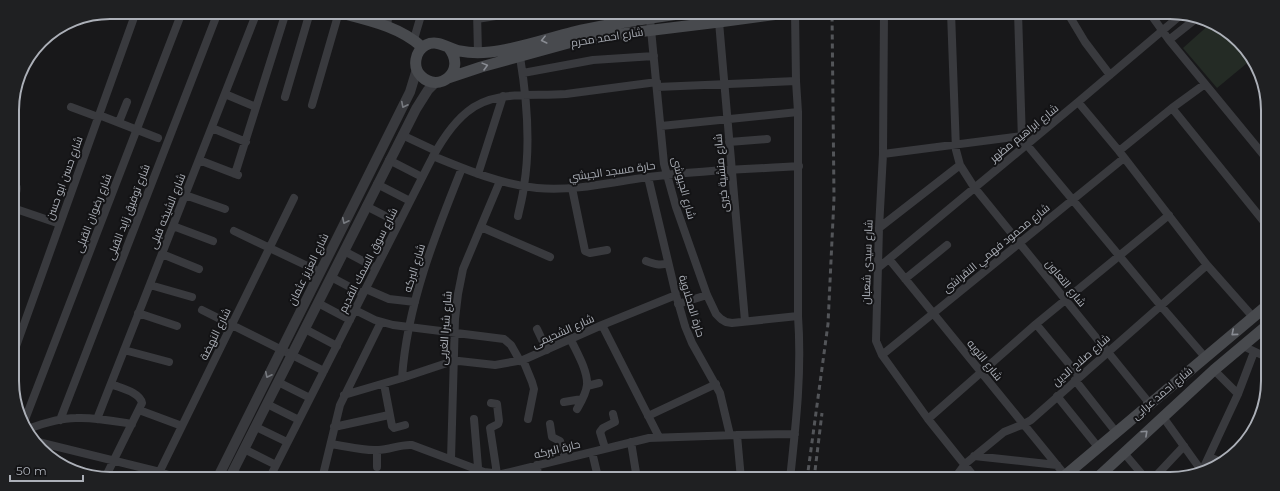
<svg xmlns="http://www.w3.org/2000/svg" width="1280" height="491" viewBox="0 0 1280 491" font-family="Montserrat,Cairo,sans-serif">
<rect width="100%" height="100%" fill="#18181a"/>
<!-- green -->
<path fill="#242b25" d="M1211 23 1248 50 1252 59 1217 88 1183 48Z"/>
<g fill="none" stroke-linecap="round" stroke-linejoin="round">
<!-- minor -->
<path stroke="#393a3e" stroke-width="8" d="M477 12 478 53
M884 12 883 154 879 228 876 341 882 355 928 419 976 479
M951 12 956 150 960 165 974 187 1150 404
M1018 12 1022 141
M1067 12 1085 42 1110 75
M1149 12 1169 40 1266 158
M477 19 520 12
M650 19 664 164 676 207 707 295 716 314 721 319 726 322 732 323 798 316
M719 22 745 321
M387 26 389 12
M414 39 422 12
M1169 40 1198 17
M523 73 593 60 654 56
M657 87 796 81
M225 94 256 107
M285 97 310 12
M1078 102 1119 151 1207 265 1253 317
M312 105 339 12
M71 107 98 117
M1172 108 1265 223
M99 115 158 138
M119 122 127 102
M661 126 798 112
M212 128 246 142
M402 135 436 151
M729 142 767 139
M1027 145 1161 306 1205 357
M1119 151 1172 108 1205 84
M883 154 1022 136
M433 156C467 170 500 184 537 188 580 192 623 179 666 175 710 170 755 169 799 166
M199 160 238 175
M389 160 422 177
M235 174 286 12
M478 174 503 96
M648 177 676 295 685 326 692 343 720 393 730 435
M13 181C20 187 15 195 13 202
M377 184 410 201
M572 188 585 251 590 253 607 250
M185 195 225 209
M366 206 399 223
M13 208 60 224
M518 216C520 206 523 196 524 186 531 143 527 99 520 57
M173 226 213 241
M481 227 550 257
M879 228 960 165
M234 231 320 272
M344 251 376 268
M162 254 199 269
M889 259 1065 475
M646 261C654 264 660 266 668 263
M878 268 1078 102 1182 14
M331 277 363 294
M905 279 947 245
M150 285 192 297
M366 289 389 299 415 302
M318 303 350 320
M678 304 707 295
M202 310 324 371
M355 310 375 320 393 325 504 339 511 345 520 361
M138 313 177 326
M1036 324 1079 376
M602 325 659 437
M305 329 337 346
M537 329 547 350
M571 340C577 353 588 371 587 385 586 394 581 402 577 409
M1243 346 1264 356
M124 350 169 362
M14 352 136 12
M882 355 1124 158
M523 360 532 382 534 389 528 419
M1214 370 1238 394
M402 378C407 305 435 235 462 168
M1075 380 1116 432
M278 382 310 398
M384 384 392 426 394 428 405 425
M587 386 599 383
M344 395 402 378 450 362 459 361 495 365 523 360 602 325 676 295
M1057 396 1098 447
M564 402 582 399
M491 403 497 404 499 421 498 424 490 428 497 474
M267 404 299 420
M139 410 182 426
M648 416 716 384
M1163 417 1201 470
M97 419 257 12
M474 419 479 479
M928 419 1036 324 1169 215
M60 420 218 12
M24 422 182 12
M550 424 552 437 560 441 565 458
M256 427 287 442
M334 427 389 415
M28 429C44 423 60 418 76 418 95 417 114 421 132 424
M737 435 741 479
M34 441 160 472 180 479
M631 442 637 479
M331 444C346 446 362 451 378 450 390 450 400 444 412 445L484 472 502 474 649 438 737 435 795 434
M605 448 600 432 603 428 615 422 613 414
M244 449 276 465
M377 450V467
M592 452 597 473
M1124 453 1146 479
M974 456 1057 465
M1209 457 1221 462
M451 459 455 319 458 294 463 269 500 181
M537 465 538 479
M1203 469 1238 394 1254 352
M233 472 248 479
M105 478 142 403C140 392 120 388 111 384
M156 479 294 198
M269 479 428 166C437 148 451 125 467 112 494 89 533 97 566 94 596 90 626 86 657 82
M322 479 340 405 381 322
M790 479C796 424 802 371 798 316V112L796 81 795 12
M954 479 965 464 1004 432 1024 424 1031 420 1207 265
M1153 479 1184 446"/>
<!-- tertiary -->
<path stroke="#393a3e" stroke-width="10" d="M217 479 410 92 417 69
M229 479 416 109 428 90 436 82"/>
<!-- secondary -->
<path stroke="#484a4e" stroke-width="11" d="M337 12C367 20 399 26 422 47
M449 48C467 71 439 94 421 76 412 67 415 51 426 45 438 39 449 49 460 51 470 53 480 53 490 52 518 49 546 39 573 32 612 23 653 18 692 12
M448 78 481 67 572 42 613 35 719 22 794 12
M1061 479 1264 308
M1096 479 1214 370 1264 328"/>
<!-- rail -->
<path stroke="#535559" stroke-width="3" stroke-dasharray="5 4" stroke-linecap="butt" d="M807 479 828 324 834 198 832 12
M814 479 822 413"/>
</g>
<!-- one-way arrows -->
<defs><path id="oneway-chevron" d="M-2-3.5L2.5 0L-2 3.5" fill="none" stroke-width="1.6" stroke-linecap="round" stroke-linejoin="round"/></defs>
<g stroke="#898c93">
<use href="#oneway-chevron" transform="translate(544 40) rotate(166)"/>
<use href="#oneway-chevron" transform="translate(485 66) rotate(-15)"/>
<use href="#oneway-chevron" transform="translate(1234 333) rotate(140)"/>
<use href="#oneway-chevron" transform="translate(1145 433) rotate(-43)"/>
</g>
<g stroke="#787b81">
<use href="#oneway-chevron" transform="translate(404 105) rotate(117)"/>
<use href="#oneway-chevron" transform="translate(345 221) rotate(116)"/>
<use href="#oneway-chevron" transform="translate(268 375) rotate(116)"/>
</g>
<g text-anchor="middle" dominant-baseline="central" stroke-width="4" stroke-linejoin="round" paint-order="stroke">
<!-- street labels -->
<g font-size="11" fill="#acb0b8" stroke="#131315">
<text transform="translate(607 37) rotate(-9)">شارع احمد محرم</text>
<text transform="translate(1024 133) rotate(-39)">شارع ابراهيم مظهر</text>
<text transform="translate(612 171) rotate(-8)">حارة مسجد الجيشي</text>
<text transform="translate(721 173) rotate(-95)">شارع منشية خيرى</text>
<text transform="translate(64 178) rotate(-70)">شارع حسن ابو حسن</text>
<text transform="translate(684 188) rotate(75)">شارع الجيوشى</text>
<text transform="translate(167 211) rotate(-68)">شارع الشيخه قبلى</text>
<text transform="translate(128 212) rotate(-69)">شارع توفيق زايد القبلى</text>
<text transform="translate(93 213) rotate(-69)">شارع رضوان القبلى</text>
<text transform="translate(996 248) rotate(-39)">شارع محمود فهمي النقراشى</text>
<text transform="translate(368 260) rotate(-63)">شارع سوق السمك القديم</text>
<text transform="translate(867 262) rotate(-88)">شارع سيدى شعبان</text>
<text transform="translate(414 268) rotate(-73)">شارع البركه</text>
<text transform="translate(308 269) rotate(-64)">شارع العزيز عثمان</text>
<text transform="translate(1066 283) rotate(51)">شارع التعاون</text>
<text transform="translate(692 306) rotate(73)">حارة المحلاوية</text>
<text transform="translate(445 328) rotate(-86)">شارع شبرا الغربى</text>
<text transform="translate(563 331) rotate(-24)">شارع الشحيمى</text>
<text transform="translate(215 334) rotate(-64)">شارع النهضة</text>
<text transform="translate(985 360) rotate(51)">شارع التوبه</text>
<text transform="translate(1081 360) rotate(-41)">شارع صلاح الدين</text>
<text transform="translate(1162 393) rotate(-40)">شارع احمد عرابى</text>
<text transform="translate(557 449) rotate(-14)">حارة البركه</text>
</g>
</g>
<!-- crop -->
<path d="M0 0H1280V491H0ZM110 19H1170A91 91 0 0 1 1261 110V381A91 91 0 0 1 1170 472H110A91 91 0 0 1 19 381V110A91 91 0 0 1 110 19Z" fill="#1f2022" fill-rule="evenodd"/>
<path fill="none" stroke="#acb0b8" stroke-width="2" d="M110 19H1170A91 91 0 0 1 1261 110V381A91 91 0 0 1 1170 472H110A91 91 0 0 1 19 381V110A91 91 0 0 1 110 19Z"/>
<!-- scale -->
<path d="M10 475v6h73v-6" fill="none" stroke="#acb0b8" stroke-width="2"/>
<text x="16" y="475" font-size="12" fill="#acb0b8" stroke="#131315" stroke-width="3" paint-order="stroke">50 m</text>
</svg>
